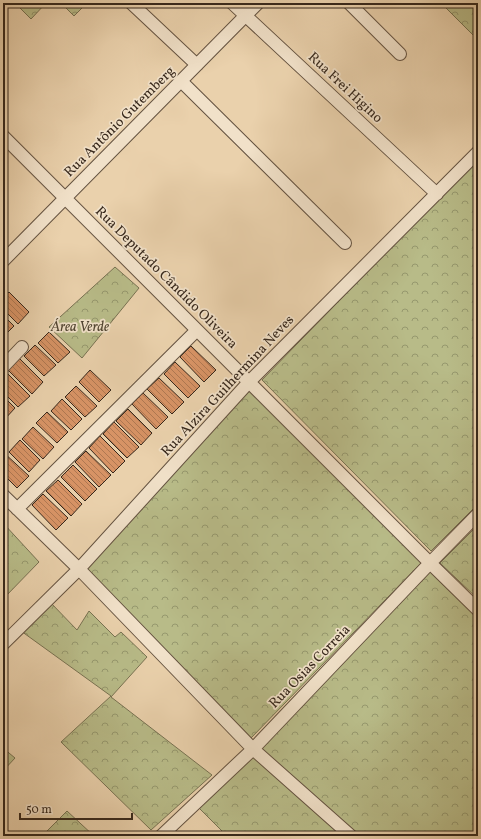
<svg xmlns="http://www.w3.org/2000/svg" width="481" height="839" viewBox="0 0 481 839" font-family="Vollkorn,serif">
<defs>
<pattern id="forest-crowns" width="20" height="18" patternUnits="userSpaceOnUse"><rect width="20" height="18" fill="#b8bb88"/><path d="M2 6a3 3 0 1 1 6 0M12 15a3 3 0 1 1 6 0" fill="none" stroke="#96986e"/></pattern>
<pattern id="building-back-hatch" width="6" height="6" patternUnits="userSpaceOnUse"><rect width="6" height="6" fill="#d79365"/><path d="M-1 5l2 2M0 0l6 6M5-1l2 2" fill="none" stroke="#af7852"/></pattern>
</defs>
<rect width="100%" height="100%" fill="#ead1ac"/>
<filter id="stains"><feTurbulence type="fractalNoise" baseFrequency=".005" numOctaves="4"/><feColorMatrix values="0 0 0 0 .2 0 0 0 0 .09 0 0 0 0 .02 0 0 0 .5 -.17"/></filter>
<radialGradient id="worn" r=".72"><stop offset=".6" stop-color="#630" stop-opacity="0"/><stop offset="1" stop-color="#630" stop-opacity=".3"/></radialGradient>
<!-- forest -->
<path fill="url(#forest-crowns)" stroke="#787252" d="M15 3H46L31 19Z
M61 3H87L74 16Z
M441 3H478V40Z
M478 158V504L431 551 262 380Z
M115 267 139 288 82 358 49 327Z
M250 389 422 562 251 738 87 569Z
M3 523 39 562 3 599Z
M478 525V599L440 563Z
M430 572 478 618V836H357L261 748Z
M50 602 77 630 89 611 115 637 121 632 147 657 111 697 212 775 151 830 61 742 111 696 21 631Z
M3 748 15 758 3 771Z
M252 756 341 835 227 836 198 807Z
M67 811 94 836H42Z"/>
<!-- building -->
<path fill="url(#building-back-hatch)" stroke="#37281c" d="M9 292 29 312 18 324 3 309V298Z
M3 315 14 326 3 337Z
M49 332 70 352 58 363 38 343Z
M35 345 56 365 44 376 24 356Z
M191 346 216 370 204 382 180 357Z
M19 358 43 382 32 394 7 369Z
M175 362 200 386 188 398 164 374Z
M90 370 111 390 99 402 79 382Z
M5 371 30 396 18 407 3 392V374Z
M159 378 184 402 172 414 147 389Z
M76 386 97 406 85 417 65 397Z
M143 393 168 417 156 429 132 404Z
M3 396 15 408 4 420 3 419Z
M62 399 82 419 71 430 51 411Z
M128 409 152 433 141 445 116 421Z
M47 412 68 432 57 443 36 423Z
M114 422 139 447 127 458 103 434Z
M33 427 54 447 43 459 22 439Z
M100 436 125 461 113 473 89 448Z
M20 440 40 460 29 472 9 452Z
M86 451 111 475 99 487 75 462Z
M3 452 29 476 17 488 3 474Z
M73 465 97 489 85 501 61 477Z
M58 480 82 504 71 516 46 491Z
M43 494 68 518 56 530 32 505Z"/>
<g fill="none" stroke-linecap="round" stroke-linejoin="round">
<defs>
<path id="minor" d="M131 3 197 65
M232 3 437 194
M349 3 400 54
M181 81 345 243
M3 136 430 563 478 610
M3 261 258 3
M3 367 22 347
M3 495 79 569 253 749 351 836
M17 509 197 330
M3 644 79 569 249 382 478 152
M161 836 253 749 430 563 478 514"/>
</defs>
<!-- minor casing -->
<use href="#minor" stroke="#645240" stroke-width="14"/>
<!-- minor -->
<use href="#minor" stroke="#f1e1c9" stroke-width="12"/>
</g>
<g text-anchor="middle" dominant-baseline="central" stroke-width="3.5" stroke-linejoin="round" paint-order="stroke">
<!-- street labels -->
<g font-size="14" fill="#37281c" stroke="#f1e1c9">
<text transform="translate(345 88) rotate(43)">Rua Frei Higino</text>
<text transform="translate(120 122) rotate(-45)">Rua Antônio Gutemberg</text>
<text transform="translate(166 278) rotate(45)">Rua Deputado Cândido Oliveira</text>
<text transform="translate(228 386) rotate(-47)">Rua Alzira Guilhermina Neves</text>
<text transform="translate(310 667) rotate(-46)">Rua Osias Correia</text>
</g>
<!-- park labels -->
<g font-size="14" font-style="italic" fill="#514532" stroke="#f1e1c9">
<text x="80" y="327">Área Verde</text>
</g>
</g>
<!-- margin -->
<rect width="481" height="839" fill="none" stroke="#ead1ac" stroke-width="16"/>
<rect x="4" y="4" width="473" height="831" fill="none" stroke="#37281c" stroke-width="2"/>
<rect x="8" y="8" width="465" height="823" fill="none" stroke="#37281c"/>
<!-- scale -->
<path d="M20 813v6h112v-6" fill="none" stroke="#37281c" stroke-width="2"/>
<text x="26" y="813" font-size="12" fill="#37281c" stroke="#f1e1c9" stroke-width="3" paint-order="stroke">50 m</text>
<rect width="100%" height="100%" filter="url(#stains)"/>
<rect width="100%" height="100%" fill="url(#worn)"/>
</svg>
